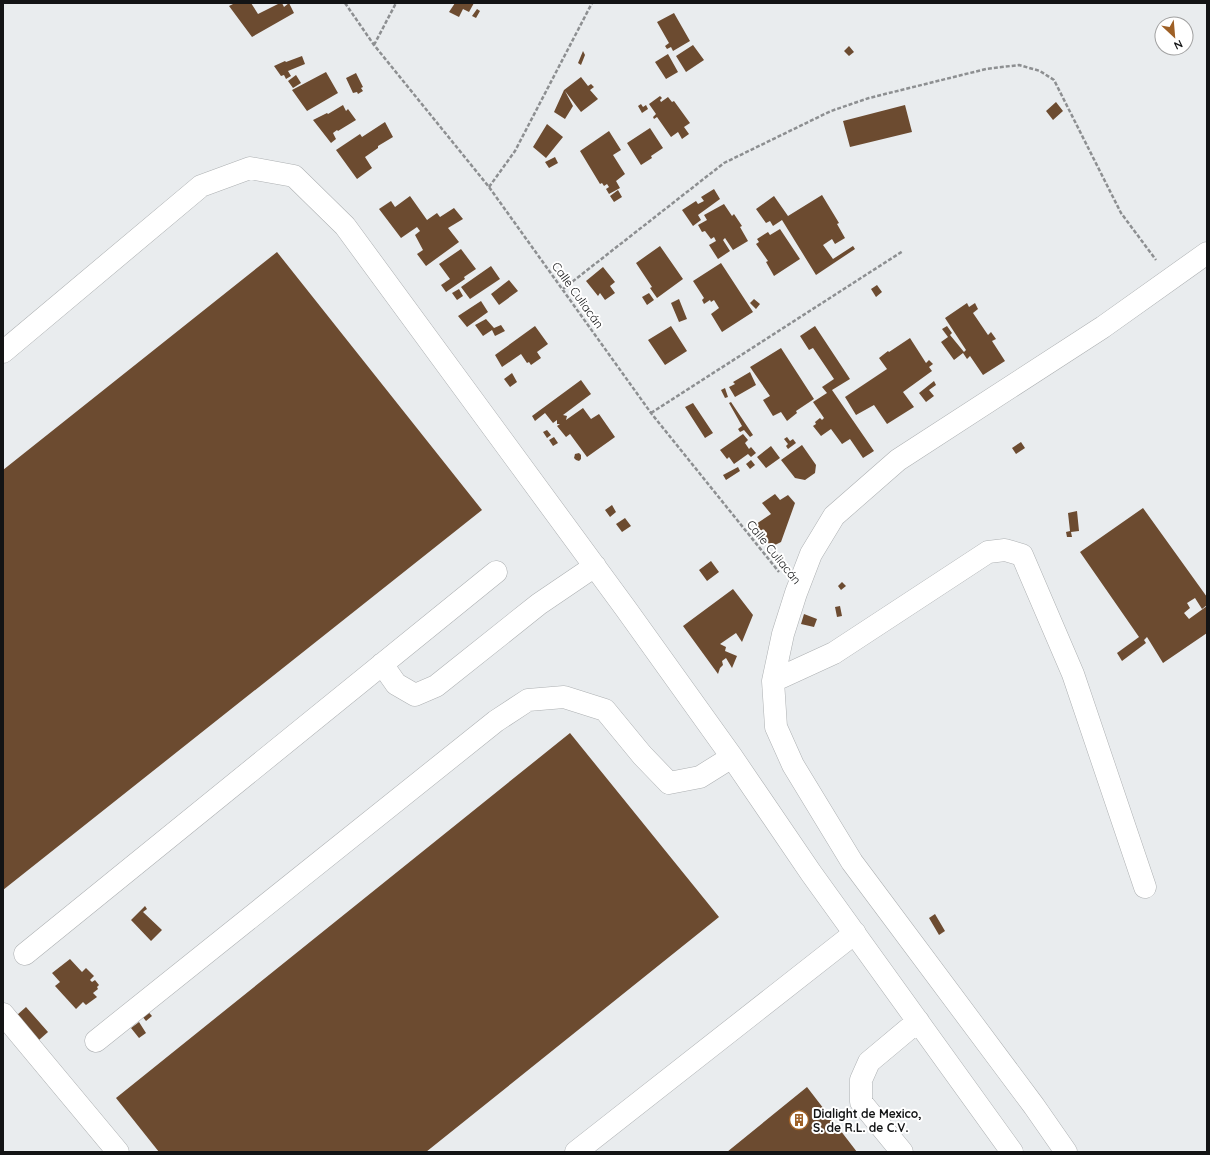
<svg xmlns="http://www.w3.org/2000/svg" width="1210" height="1155" viewBox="0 0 1210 1155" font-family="Quicksand,sans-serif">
<rect width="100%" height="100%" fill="#e9ecee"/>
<!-- building -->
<path fill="#6c4b30" d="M235 3H251L258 14 280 3H282L284 7 289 3 294 13 252 37 229 6Z
M455 3H474L469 12 463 9 459 17 449 12Z
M477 9 480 11 476 18 472 16Z
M674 13 690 41 673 51 671 47 667 49 665 46 669 43 657 22Z
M693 45 704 60 686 72 676 56Z
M849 46 854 52 849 56 844 51Z
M583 51 585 55 581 65 578 63Z
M668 54 678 72 666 79 655 62Z
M302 56 305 64 288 71 291 76 286 79 284 75 281 76 274 66 285 61 286 62Z
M326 72 338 93 307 111 292 90Z
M356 73 363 87 361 88 363 91 358 94 357 92 353 93 346 78Z
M296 75 301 83 293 88 288 81Z
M581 77 588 86 591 84 594 87 590 90 598 99 581 112 565 91 573 106 565 119 554 112 564 90Z
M660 96 662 98 660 100 661 102 668 97 672 102 674 101 690 123 684 127 689 134 682 139 678 132 671 137 657 117 654 119 653 117 656 114 649 104Z
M1056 102 1063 111 1053 120 1046 111Z
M641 104 643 107 646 105 648 109 642 113 638 106Z
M343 105 346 111 348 109 356 120 338 131 337 130 333 133 336 139 331 143 313 120 327 113 328 114Z
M905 105 912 132 850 147 843 121Z
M385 122 393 137 378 146V148L365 157 372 168 357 179 336 150 360 134 362 137Z
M547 124 563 137 546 158 533 147Z
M650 128 663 148 651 156 652 158 641 165 627 143Z
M609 131 621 150 613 155 625 174 616 181 620 188 609 194 606 189 609 187 607 184 604 186 602 183 600 184 580 151Z
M555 157 558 163 549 168 545 162Z
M714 189 720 199 698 215 701 220 693 226 682 210 696 201 698 204 704 201 701 197Z
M618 190 622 197 614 202 610 196Z
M822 195 839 223 837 224 845 238 835 244 832 239 823 245 833 259 853 246 855 249 816 275 782 220 773 226 770 221 766 223 756 209 774 196 788 216Z
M410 196 427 220 437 213 440 217 454 208 463 219 448 228 459 242 426 266 417 254 423 250 415 235 420 231 417 227 401 238 379 209 391 201 395 207Z
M724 204 732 216 734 214 742 226 740 227 748 241 733 250 725 238 723 240 730 251 718 259 709 245 716 241 714 237 711 239 705 231 702 232 698 225 707 220 704 215Z
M780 229 800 259 774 276 766 262 768 261 756 244 759 242 757 239 768 232 770 235Z
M660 246 683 279 657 298 650 288 652 287 636 263Z
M461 249 476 269 464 277 465 279 446 292 441 285 450 279 439 264Z
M277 252 482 510 3 890V470Z
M721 263 753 312 722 332 711 314 719 308 714 300 711 302 710 300 704 304 702 300 704 298 693 281Z
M491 266 500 279 470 299 461 287Z
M603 267 615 282 610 286 615 293 605 300 600 293 598 296 586 281Z
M509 280 518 291 499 305 491 294Z
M877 285 882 292 876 297 871 289Z
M459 289 463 296 457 300 452 293Z
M649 293 654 300 647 305 642 297Z
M679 299 687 319 679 322 671 303Z
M754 299 760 304 756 309 750 303Z
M481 301 488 312 467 327 458 316Z
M967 303 969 307 975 303 978 309 973 313 988 335 991 332 996 339 992 341 1005 361 983 375 970 356 967 359 963 353 954 360 941 342 948 337 942 329 947 326 952 333 950 335 964 352 966 350 945 318Z
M486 319 494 328 501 325 505 331 495 336 492 330 483 336 475 325Z
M535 326 548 344 537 352 541 358 531 365 529 362 527 363 521 354 502 367 495 355Z
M671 326 687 351 665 365 648 340Z
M815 326 850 379 832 390 874 451 863 458 850 439 842 444 831 429 821 436 813 426 816 424 815 422 820 418 822 420 824 418 813 402 827 393 822 387 834 379 813 348 809 350 800 336Z
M910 338 926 363 929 360 933 364 929 367 932 371 903 392 914 407 887 424 874 405 856 415 845 397 887 369 879 358 888 351 889 352Z
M781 348 814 399 796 411 797 413 787 421 781 412 773 416 763 400 770 396 750 367Z
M750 372 756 385 735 397 729 387 735 384 733 382Z
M512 373 517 382 510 387 504 379Z
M581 380 591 394 563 415 567 416 566 420 583 408 591 419 599 414 615 437 587 457 570 434 566 437 557 426 560 424H557V420L553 423 545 413 535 421 532 416Z
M934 381 936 385 929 390 934 396 926 402 919 393Z
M725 388 728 397 725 398 721 390Z
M731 402 753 435 750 437 744 430 740 432 738 429 742 426 729 403Z
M693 403 713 433 705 438 685 407Z
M547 430 551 435 547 438 543 432Z
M743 434 748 440 745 443 749 449 751 447 756 453 751 457 748 454 734 464 729 457 727 459 720 450Z
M554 437 558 443 553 446 549 440Z
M787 437 790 441 793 439 796 443 788 449 786 446 788 444 784 439Z
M1021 442 1025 448 1016 454 1012 448Z
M802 445 816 465 815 473 805 480 795 478 781 460Z
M771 446 780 458 766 468 757 457Z
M579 453 581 455V459L579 461 576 460 574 458 575 454Z
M751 460 755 465 750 469 746 464Z
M738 467 740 471 726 480 723 475Z
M775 494 780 500 788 495 795 503 781 542 771 547 756 524 771 514 762 503Z
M612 505 616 512 610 517 605 510Z
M1143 508 1207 597V605L1202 609 1195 598 1187 603 1190 608 1184 613 1189 619 1207 606V633L1163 663 1147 637 1144 640 1146 643 1122 661 1117 653 1139 637 1080 552Z
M1077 511 1079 531 1071 532 1072 537H1067L1066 532 1070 531 1068 513Z
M625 518 631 526 622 532 616 524Z
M711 561 719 572 707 581 699 570Z
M842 582 846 586 841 590 838 586Z
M733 589 753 615 742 642 736 633 720 644 726 647 725 651 737 656 732 668 726 658 722 661 723 665 720 668 718 674 683 626Z
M840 606 842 616 837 617 835 607Z
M804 614 817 619 814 627 801 624Z
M570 733 719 917 426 1152H159L116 1098Z
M145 906 147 909 143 912 162 930 151 941 131 920Z
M935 914 945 931 939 935 929 918Z
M70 959 82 972 86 968 94 976 90 980 92 982 95 980 99 985 97 987 98 989 93 993 97 997 86 1005 83 1002 76 1009 55 986 60 982 52 973Z
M26 1007 48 1032 30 1048 8 1023Z
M144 1007 152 1016 146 1021 138 1011Z
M139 1022 146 1033 139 1038 131 1028Z
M807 1087 857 1152H727Z"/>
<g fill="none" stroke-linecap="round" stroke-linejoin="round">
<defs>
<path id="minor" d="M3 352 201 186 250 168 294 176 345 226 626 609 732 757 811 873 1012 1152
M382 664 396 684 415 695 436 686 539 604 595 566
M773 681 834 653 988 552 1005 550 1022 555 1073 674 1145 887
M25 954 496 572
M3 1014 118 1152
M96 1041 496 721 528 700 564 697 605 710 642 755 669 783 700 777 732 757
M576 1152 855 933
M902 1152 861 1102V1080L869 1062 918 1021
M1066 1152 1034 1106 852 862 793 765 776 727 773 681 783 634 796 593 811 554 834 516 898 460 1103 327 1207 253"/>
</defs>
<!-- minor casing -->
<use href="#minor" stroke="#adb0b2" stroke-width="23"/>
<!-- path -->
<path stroke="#8d8f91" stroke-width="2.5" stroke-dasharray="4 2" stroke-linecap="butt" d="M345 3 374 45 489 187 651 413 779 572
M374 45 396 3
M489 187 515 151 592 3
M563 289 724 163 831 111 869 98 986 69 1019 65 1040 71 1054 80 1121 213 1156 260
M651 413 903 251"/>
<!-- minor -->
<use href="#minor" stroke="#fff" stroke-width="22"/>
</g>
<!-- icons -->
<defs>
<symbol id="building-ring" viewBox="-11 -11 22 22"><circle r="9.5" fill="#fff" stroke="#9e6026" stroke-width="1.5"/><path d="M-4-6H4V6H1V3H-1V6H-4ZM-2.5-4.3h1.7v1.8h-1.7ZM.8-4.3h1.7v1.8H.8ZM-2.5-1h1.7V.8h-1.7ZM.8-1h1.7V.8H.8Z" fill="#9e6026"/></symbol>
</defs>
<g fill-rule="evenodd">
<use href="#building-ring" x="788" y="1109" width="22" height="22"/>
</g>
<g text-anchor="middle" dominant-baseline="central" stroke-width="4" stroke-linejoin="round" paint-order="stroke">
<!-- street labels -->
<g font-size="12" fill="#131415" stroke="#fff">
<text transform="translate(578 295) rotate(54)">Calle Culiacán</text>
<text transform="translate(774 552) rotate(51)">Calle Culiacán</text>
</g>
<!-- poi labels -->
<g font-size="12" font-weight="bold" fill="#131415" stroke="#fff" text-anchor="start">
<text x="813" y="1113">Dialight de Mexico,<tspan x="813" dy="14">S. de R.L. de C.V.</tspan></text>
</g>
</g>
<!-- border -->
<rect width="1210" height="1155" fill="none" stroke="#131415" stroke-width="8"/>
<!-- north arrow -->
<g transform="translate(1174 36) rotate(154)"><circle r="19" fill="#ffffff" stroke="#a1a1a1"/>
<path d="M0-3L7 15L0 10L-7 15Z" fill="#9e6026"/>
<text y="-6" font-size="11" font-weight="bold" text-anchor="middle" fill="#131415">N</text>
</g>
</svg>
